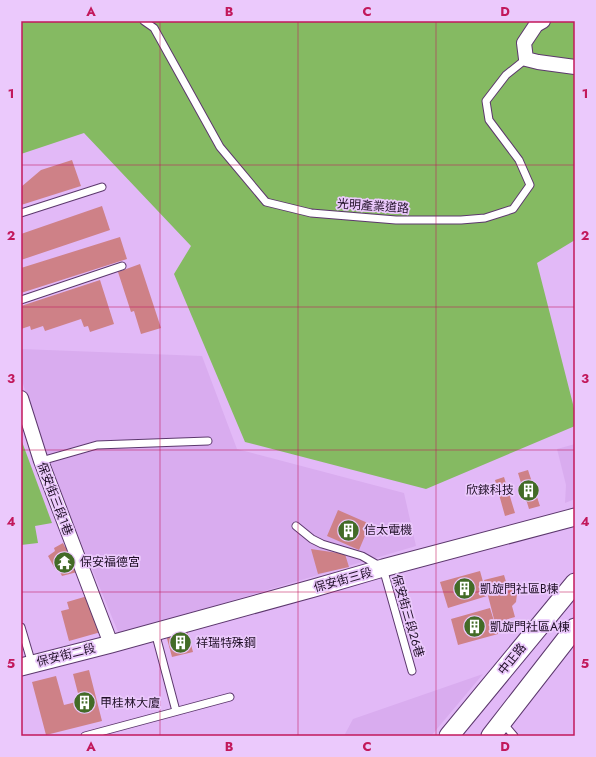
<svg xmlns="http://www.w3.org/2000/svg" width="596" height="757" viewBox="0 0 596 757" font-family="Jost,'Noto Sans TC',sans-serif">
<rect width="100%" height="100%" fill="#e2b9f7"/>
<!-- built -->
<path fill="#d9acef" d="M21 349 202 356 237 449 404 493 416 546 119 634 43 451 21 377Z
M575 444V499L565 503 566 485 557 449Z
M483 674 431 736H344L353 719Z"/>
<!-- green -->
<path fill="#85ba62" d="M21 21H575V240L537 263 575 412V426L426 489 245 442 174 274 191 246 84 133 21 154Z
M21 439 52 523 35 526 38 543 21 545Z"/>
<!-- building -->
<path fill="#ce8187" d="M72 160 81 186 21 205V187L41 170Z
M102 206 110 230 21 260V234Z
M120 237 127 259 21 293V268Z
M140 264 161 328 141 334 134 311 131 312 118 272Z
M100 280 114 324 90 332 88 326 84 327 81 319 45 331 43 326 31 330 30 326 21 329V306Z
M528 470 540 506 529 509 518 473Z
M504 477 515 513 505 516 495 480Z
M338 510 370 524 359 550 327 536Z
M63 543 65 547 71 548 81 571 62 576 58 568 55 569 48 556 55 551 54 548Z
M311 549 345 554 349 567 318 574Z
M480 571 487 596 448 608 440 582Z
M504 575 507 585 514 588 517 594 516 602 512 606 515 617 495 623 484 580Z
M91 595 101 632 69 641 61 611 69 609 67 602Z
M490 608 498 634 458 645 451 619Z
M187 630 193 652 172 657 166 635Z
M89 670 102 721 46 735 32 682 56 676 64 705 80 701 73 674Z"/>
<g fill="none" stroke-linecap="round" stroke-linejoin="round">
<defs>
<path id="service" d="M144 21 154 28 220 147 266 202 311 213 396 220H461L485 218 513 209 530 185 519 160 489 120 486 101 506 75 526 59
M21 213 102 187
M21 300 122 266
M41 461 97 445 208 441
M296 526 312 539 322 544 362 556 383 568 412 671
M21 627 32 664
M155 632 176 711
M502 722 514 736
M85 736 230 697"/>
<path id="minor" d="M543 21 536 25 524 43 526 59 538 62 575 67
M21 398 41 461 111 644"/>
<path id="tertiary" d="M21 667 111 644 314 588 383 568 575 517"/>
<path id="secondary" d="M449 736 575 583
M491 736 575 628"/>
</defs>
<!-- service casing -->
<use href="#service" stroke="#5c386d" stroke-width="9"/>
<!-- minor casing -->
<use href="#minor" stroke="#5c386d" stroke-width="16"/>
<!-- tertiary casing -->
<use href="#tertiary" stroke="#5c386d" stroke-width="19"/>
<!-- secondary casing -->
<use href="#secondary" stroke="#5c386d" stroke-width="21"/>
<!-- service -->
<use href="#service" stroke="#fff" stroke-width="7"/>
<!-- minor -->
<use href="#minor" stroke="#fff" stroke-width="14"/>
<!-- tertiary -->
<use href="#tertiary" stroke="#fff" stroke-width="17"/>
<!-- secondary -->
<use href="#secondary" stroke="#fff" stroke-width="19"/>
</g>
<!-- grid -->
<path fill="none" stroke="#c2185b" stroke-width="1" stroke-opacity="0.55" d="M160 21V736M298 21V736M436 21V736M21 165H575M21 307H575M21 450H575M21 592H575"/>
<!-- icons -->
<defs>
<symbol id="building-disc" viewBox="-11 -11 22 22"><circle r="9.5" fill="#436b27" stroke="#ebc9fc"/><path d="M-4-6H4V6H1V3H-1V6H-4ZM-2.5-4.3h1.7v1.8h-1.7ZM.8-4.3h1.7v1.8H.8ZM-2.5-1h1.7V.8h-1.7ZM.8-1h1.7V.8H.8Z" fill="#fff"/></symbol>
<symbol id="temple-disc" viewBox="-11 -11 22 22"><circle r="9.5" fill="#436b27" stroke="#ebc9fc"/><path d="M0-6L5-2H3V0L6.5 2.5H4V6H1.5V3h-3V6H-4V2.5H-6.5L-3 0V-2H-5Z" fill="#fff"/></symbol>
</defs>
<g fill-rule="evenodd">
<use href="#building-disc" x="516" y="478" width="25" height="25"/>
<use href="#building-disc" x="336" y="518" width="25" height="25"/>
<use href="#temple-disc" x="52" y="550" width="25" height="25"/>
<use href="#building-disc" x="452" y="576" width="25" height="25"/>
<use href="#building-disc" x="462" y="614" width="25" height="25"/>
<use href="#building-disc" x="168" y="630" width="25" height="25"/>
<use href="#building-disc" x="72" y="690" width="25" height="25"/>
</g>
<g text-anchor="middle" dominant-baseline="central" stroke-width="3.5" stroke-linejoin="round" paint-order="stroke">
<!-- street labels -->
<g font-size="12" fill="#1f0f26" stroke="#ebc9fc">
<text transform="translate(373 206) rotate(4)">光明產業道路</text>
<text transform="translate(55 499) rotate(69)">保安街三段1巷</text>
<text transform="translate(343 580) rotate(-16)">保安街三段</text>
<text transform="translate(408 616) rotate(74)">保安街三段26巷</text>
<text transform="translate(66 655) rotate(-14)">保安街二段</text>
<text transform="translate(512 659) rotate(-51)">中正路</text>
</g>
<!-- poi labels -->
<g font-size="12" fill="#1f0f26" stroke="#ebc9fc" text-anchor="start">
<text x="514" y="490" text-anchor="end">欣錸科技</text>
<text x="364" y="530">信太電機</text>
<text x="80" y="562">保安福德宮</text>
<text x="480" y="589">凱旋門社區B棟</text>
<text x="490" y="627">凱旋門社區A棟</text>
<text x="196" y="643">祥瑞特殊鋼</text>
<text x="100" y="703">甲桂林大廈</text>
</g>
</g>
<!-- border -->
<rect width="596" height="757" fill="none" stroke="#ebc9fc" stroke-width="44"/>
<rect x="22" y="22" width="552" height="713" fill="none" stroke="#c2185b" stroke-width="1.5"/>
<g font-size="13" text-anchor="middle" font-weight="bold" fill="#c2185b">
<text x="91" y="16">A</text>
<text x="229" y="16">B</text>
<text x="367" y="16">C</text>
<text x="505" y="16">D</text>
<text x="11" y="98">1</text>
<text x="585" y="98">1</text>
<text x="11" y="240">2</text>
<text x="585" y="240">2</text>
<text x="11" y="383">3</text>
<text x="585" y="383">3</text>
<text x="11" y="526">4</text>
<text x="585" y="526">4</text>
<text x="11" y="668">5</text>
<text x="585" y="668">5</text>
<text x="91" y="751">A</text>
<text x="229" y="751">B</text>
<text x="367" y="751">C</text>
<text x="505" y="751">D</text>
</g>
</svg>
